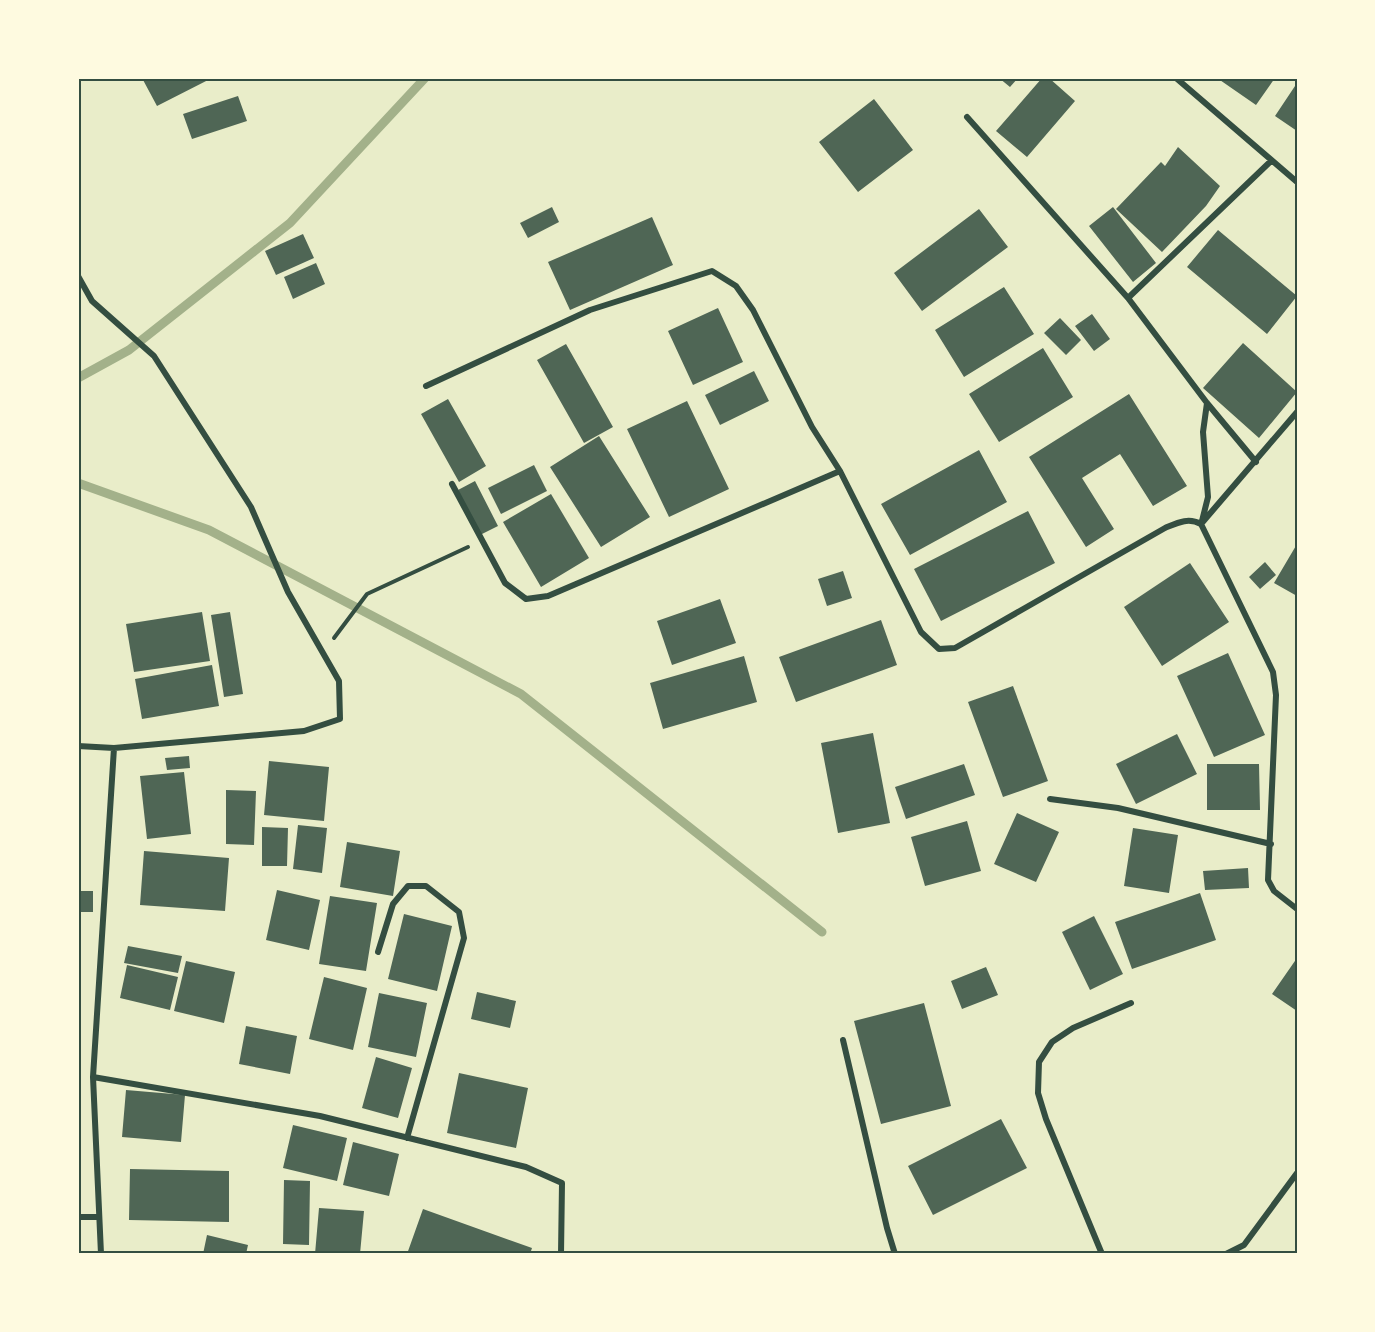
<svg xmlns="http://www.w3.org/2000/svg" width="1375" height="1332" viewBox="0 0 1375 1332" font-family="Commissioner,sans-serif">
<rect width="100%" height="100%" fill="#e9edc9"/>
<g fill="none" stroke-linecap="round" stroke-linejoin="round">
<!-- stream -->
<path stroke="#a3b18a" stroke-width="9" d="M78 378 129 350 290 223 425 78
M78 483 209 530 521 694 822 932"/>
</g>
<!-- building -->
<path fill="#4f6655" d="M142 78H212L157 106Z
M999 78H1018L1010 87Z
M1042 78H1049L1075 101 1027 157 996 131Z
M1217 78H1275L1256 105Z
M1297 83V131L1275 116Z
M238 96 247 121 192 139 183 114Z
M874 99 913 150 858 192 819 142Z
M1178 147 1220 186 1206 206 1162 252 1116 209 1161 162 1165 166Z
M552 207 559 222 528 238 520 223Z
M1113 207 1156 263 1133 282 1089 226Z
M979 209 1008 247 922 311 894 273Z
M652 217 673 265 570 310 548 262Z
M1218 230 1297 296 1267 334 1187 267Z
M303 234 314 258 276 275 265 251Z
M316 263 325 284 293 299 284 277Z
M1004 287 1034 334 964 377 935 330Z
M718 308 743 362 693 385 668 331Z
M1092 314 1110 339 1094 351 1075 326Z
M1060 318 1081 340 1066 355 1044 333Z
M1243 343 1297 392 1259 438 1203 388Z
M566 344 613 427 584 443 537 360Z
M1043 348 1073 397 999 442 969 394Z
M754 371 769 401 720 425 705 395Z
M1129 394 1187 486 1153 506 1120 454 1082 478 1114 529 1086 547 1029 457Z
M448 399 486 466 459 482 421 414Z
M687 401 729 489 669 517 627 429Z
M599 436 650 517 601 547 550 467Z
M979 450 1007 502 910 555 881 504Z
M534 465 547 491 501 514 488 488Z
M475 481 498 526 480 535 458 490Z
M551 494 589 558 541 587 503 522Z
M1028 511 1055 563 941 621 914 569Z
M1297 544V596L1274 583Z
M1265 562 1276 575 1260 589 1249 577Z
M1190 563 1229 622 1162 666 1124 607Z
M843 571 852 598 827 606 818 579Z
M720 599 736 643 672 665 657 621Z
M202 612 210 661 134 672 126 624Z
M230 612 243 694 224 697 211 615Z
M881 620 897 665 796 702 779 657Z
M1228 653 1265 735 1214 757 1177 676Z
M744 656 757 702 663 729 650 683Z
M212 665 219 706 142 719 135 679Z
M1013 686 1048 781 1003 797 968 702Z
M873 733 890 823 838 833 821 743Z
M1177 734 1197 774 1136 804 1116 764Z
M189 756 190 768 167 770 165 758Z
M269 761 329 767 324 821 264 815Z
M964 764 975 795 906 819 895 787Z
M1207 764H1259L1260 810H1207Z
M184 772 191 834 147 839 140 776Z
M226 790 256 791 254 845 226 844Z
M1017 813 1059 832 1036 882 994 864Z
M967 821 981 871 925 886 911 837Z
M298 825 327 828 322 873 293 869Z
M262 827 288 828 287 866H262Z
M1133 828 1178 835 1169 893 1124 886Z
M347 842 400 851 393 896 340 887Z
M144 851 229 858 225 911 140 905Z
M1248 868 1249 888 1205 890 1203 871Z
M277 890 320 900 309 950 266 940Z
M78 891H93V912H78Z
M1200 893 1216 940 1132 969 1115 922Z
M330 896 377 903 366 971 319 964Z
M404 914 452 926 437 991 388 979Z
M1094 916 1123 974 1090 990 1062 932Z
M128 946 182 956 178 973 124 963Z
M1297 958V1011L1272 994Z
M186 961 235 972 224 1023 174 1011Z
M127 965 178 977 170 1010 120 998Z
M986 967 998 995 962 1009 951 981Z
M324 977 367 988 353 1050 309 1039Z
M477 992 516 1001 510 1028 471 1019Z
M379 993 427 1003 416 1057 368 1047Z
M924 1003 951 1106 881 1124 854 1021Z
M246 1026 297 1036 290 1074 239 1064Z
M376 1057 412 1068 398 1118 362 1108Z
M459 1073 528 1088 516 1148 447 1133Z
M126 1090 185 1095 181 1142 122 1137Z
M1001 1119 1027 1168 933 1215 908 1166Z
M293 1125 347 1138 337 1181 283 1168Z
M353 1142 399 1154 389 1196 343 1185Z
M130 1169 229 1171V1222L129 1220Z
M284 1180 310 1181 309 1245 283 1244Z
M319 1208 364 1211 360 1254H315Z
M423 1209 532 1248 530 1254H407Z
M207 1235 248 1245 246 1254H203Z"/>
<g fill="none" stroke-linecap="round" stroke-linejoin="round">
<!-- path -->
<path stroke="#344e41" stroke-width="4" d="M334 638 367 594 468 547"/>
<!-- minor -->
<path stroke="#344e41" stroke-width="6" d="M1176 78 1297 182
M967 117 1128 298 1207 403 1256 462
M78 276 92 301 154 356 251 507 288 592 339 681 340 719 304 731 114 748 78 746
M1128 298 1271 161
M426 386 590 310 712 271 736 286 753 310 812 427 840 471 921 632 939 649 955 648 1165 528C1177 523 1188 517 1201 524L1273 672 1276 695 1268 880 1274 891 1297 909
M452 484 505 583 526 599 548 596 840 471
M1202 521 1208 497 1203 432 1207 403
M1201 524 1297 412
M1050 799 1118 808 1271 844
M378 952 393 904 408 886H426L459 912 464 938 407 1138
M843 1040 887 1228 895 1254
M93 1077 320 1116 526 1167 562 1183 561 1254
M78 1217H99
M101 1254 93 1077 114 748
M1102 1254 1046 1119 1038 1093 1039 1062 1052 1042 1073 1028 1131 1003
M1226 1254 1244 1245 1297 1173"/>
</g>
<!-- border -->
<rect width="1375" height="1332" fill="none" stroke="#fefae0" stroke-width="159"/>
<rect x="80" y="80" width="1216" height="1172" fill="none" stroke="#344e41" stroke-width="2"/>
</svg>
